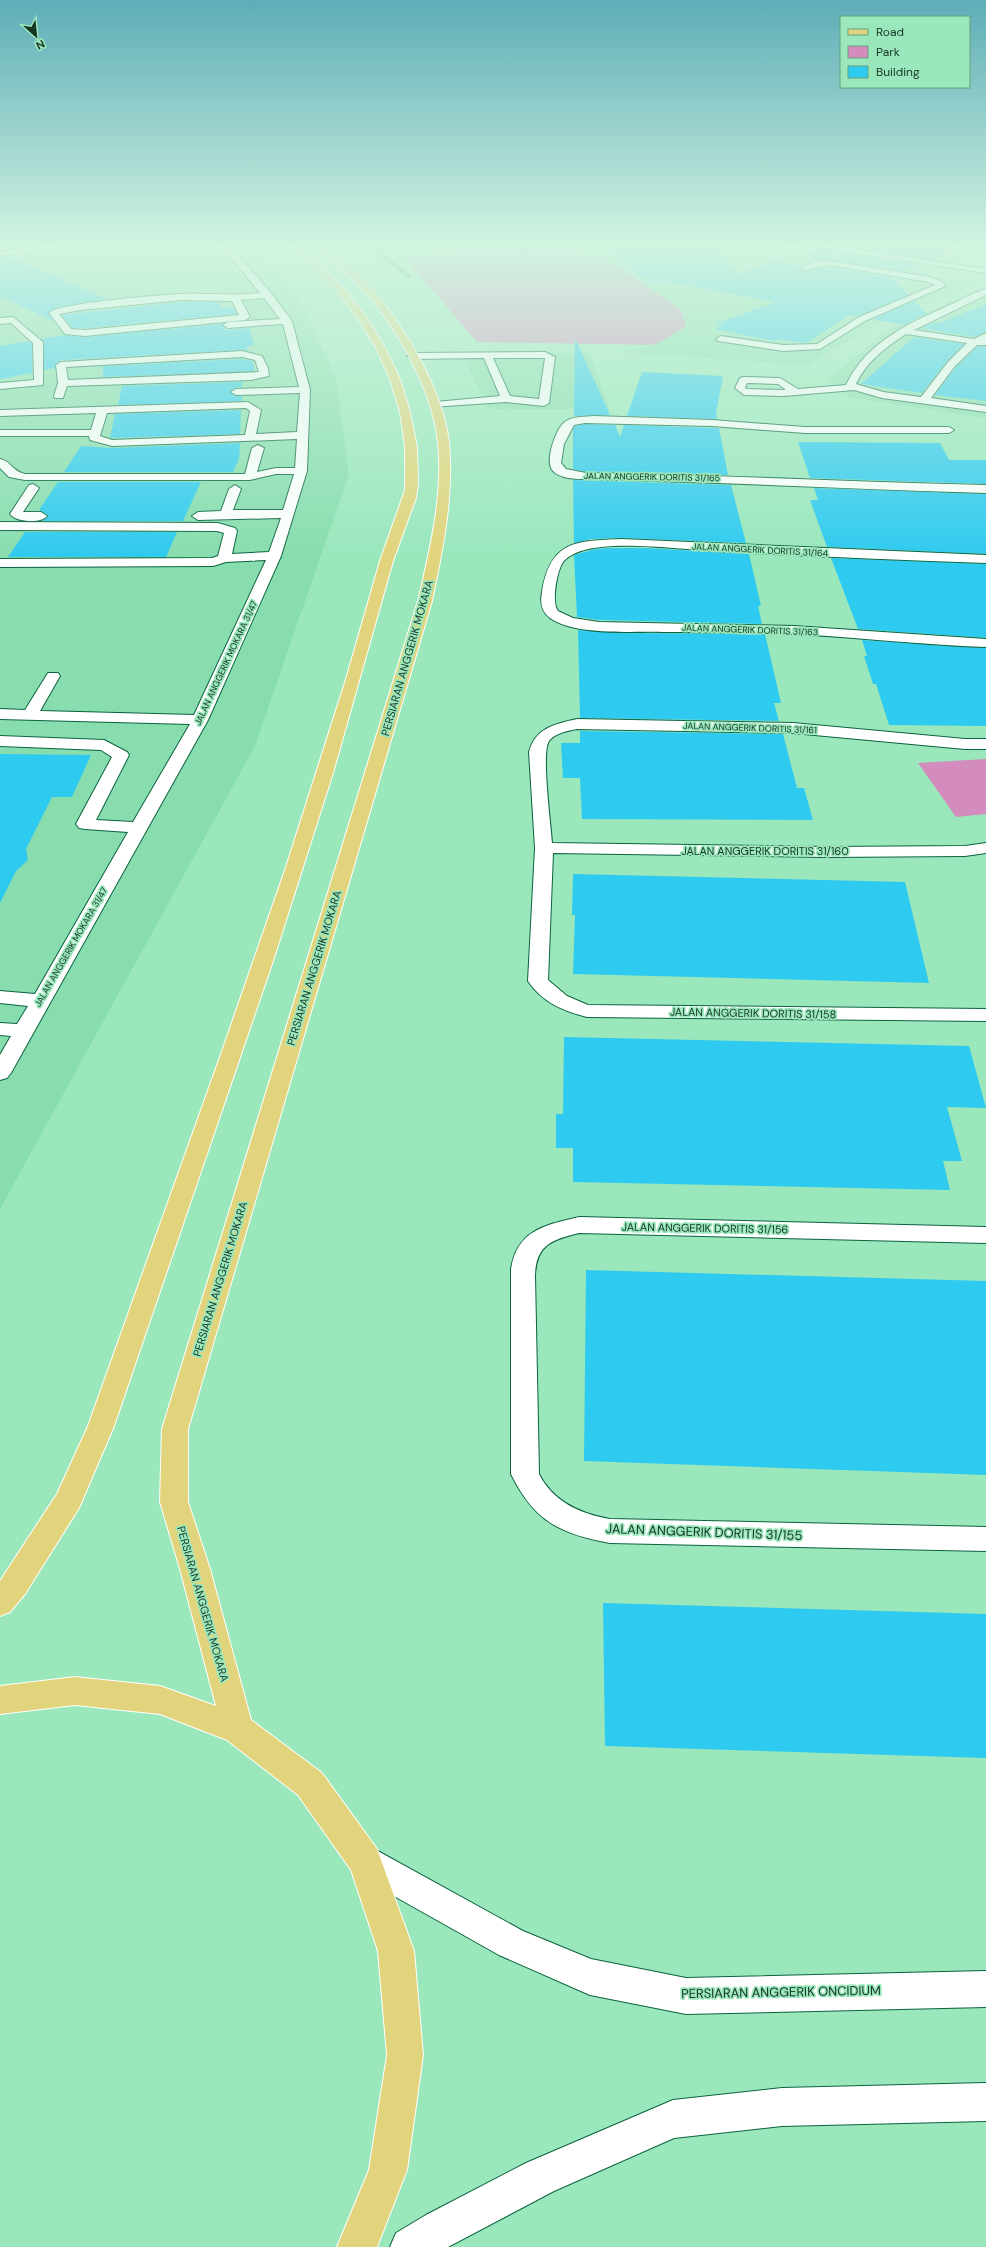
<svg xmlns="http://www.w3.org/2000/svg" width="986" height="2247" viewBox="0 0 986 2247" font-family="'DM Sans',sans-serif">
<rect width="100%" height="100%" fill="#9ae7bc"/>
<!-- built -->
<path fill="#88ddae" d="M0 243H245L269 263 303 306 336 379 349 474 255 746 0 1209Z
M385 243H729L733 246 980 283 879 323 806 365 622 352 654 345 571 252 522 248 403 256Z
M986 285V418L850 397 828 379 889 329Z
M589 353 610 409H489L462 355Z"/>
<!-- green -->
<path fill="#d48bbe" d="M522 248 571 252 606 258 681 310 686 327 654 345 477 342 403 256Z
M986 759V814L956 817 918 763Z"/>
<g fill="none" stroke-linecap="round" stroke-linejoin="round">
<!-- stream -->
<path stroke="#2da36e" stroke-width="4.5" d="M366 243 409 276"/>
</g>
<!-- building -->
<path fill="#2fcaef" d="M823 243H959L937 252V254L942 256 933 259Z
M714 246 739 274 775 261 803 266 801 269 806 271 830 267 890 277 908 295 857 316 849 315 806 343 777 339 774 341 715 329 723 326 715 324 776 302 664 281 649 282 605 248Z
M820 249 920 265 903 271 830 260H814L808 263 809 253 817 254 821 252Z
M8 256 108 299 56 308 48 313 53 321 0 296V257Z
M914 301 927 314 904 325 873 319Z
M181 302H217L223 308 233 307 237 314 85 328H72L62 315Z
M986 304V332L974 337 921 328 935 322 937 324Z
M222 324V326L228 330 249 328 254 345 247 346 248 351 242 350 61 360 55 364V368L44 370V342L42 339 64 335 85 337Z
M914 337 964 344 947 361 922 393 861 384Z
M575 338 610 415 574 416Z
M29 341 32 344V373L0 379V346Z
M978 346H986V401L935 395 956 367Z
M242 359 252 361 255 371 103 377V366Z
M642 372 723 376 716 413 717 419 627 416Z
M242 382V387L235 388 230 391 235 396H242V401L118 405 122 386Z
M241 410 240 434 110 438 115 414Z
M585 424 615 425 620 437 624 425 719 428 728 475 586 472 573 469V429L575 426Z
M798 442 940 443 949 460H986V484L810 478Z
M240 443 239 459 233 472H64L81 446 112 448Z
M573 480 731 485 746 543 621 538 591 539 574 543Z
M58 482H201L183 521H42L48 516 39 510Z
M814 488 986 494V554L827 547 810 500H818Z
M25 532H177L166 557H8Z
M610 548H646L749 554 761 606H758L762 624 599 620 577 617 574 555 595 549Z
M831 558 986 564V638L858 629Z
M578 630 621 633 765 634 781 703H774L779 721 580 718Z
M862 640 986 648V726L889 725 876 684H873L864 656H867Z
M580 731 783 734 797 788H804L813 820 582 819 580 778H563L561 743H580Z
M0 754 91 755 72 797H52L26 849 28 860 16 871 0 903Z
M573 874 905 882 929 983 573 974 575 915H572Z
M564 1037 969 1046 986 1108 947 1107 962 1161H943L950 1190 573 1182V1148H556V1114H563Z
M586 1270 986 1281V1475L584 1461Z
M603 1603 986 1614V1758L605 1746Z"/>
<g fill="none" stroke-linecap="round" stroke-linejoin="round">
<defs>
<path id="minor" d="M58 243H75L71 245 0 256V252Z
M208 243H217L239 256 271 293 292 321 310 390 307 471 281 556 208 720 11 1073 7 1078 0 1080V1055L11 1036 0 1035V1023L17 1024 28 1006 0 1003V991L35 994 128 832 85 829 79 828 76 824 112 757 101 750 0 746V736L104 740 127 752 129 755 96 820 133 822 190 724 0 719V709L25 710 48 673H58L60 676 40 711 194 715 266 560 226 562 213 566 0 567V559L212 558 218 556 224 533 217 531 0 530V522L218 523 235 528 237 531 232 554 269 552 281 518 198 520 192 516 198 512 221 511 229 489 235 485 241 489 233 510H283L294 474H276L250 480H25L9 477 0 468V459C11 461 12 471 25 474H245L252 448 258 445 264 448 257 472 276 468H295L297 439 112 446 90 440 89 436H0V430H91L96 413 0 416V410L248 402 261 410 256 434 297 432 300 393 236 395 231 392 236 389 299 387 283 324 228 328 223 325 228 322 280 319 264 298 241 300 250 317 245 320 85 336 65 334 49 313C58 303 161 295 181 294 207 293 233 296 260 293L233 260ZM181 300 232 301 239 315 85 330 71 329 59 314 81 310ZM246 408 250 411 245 435 112 440 100 436 107 413Z
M757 243H775L816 249 820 251 816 253 761 245Z
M797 243H815L986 269V273L801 245Z
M962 243H972L945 255 938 253Z
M830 261 930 277 941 281 945 286 865 321 820 349 783 351 718 341 716 339 721 336 783 345 817 344 859 317 935 285 928 282 830 265 806 270 802 268 814 262Z
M986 289V295L914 330 974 339 986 333V345H977L955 366 931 398 986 406V412L882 398 854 390 784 396 744 395 735 388 740 378 744 377 780 378 798 389 846 385C866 342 911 322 952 304 963 299 975 292 986 289ZM906 334 967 343 948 362 921 397 883 392 856 384C867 361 885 348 906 334ZM747 383 778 384 786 390 747 389 745 388Z
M13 317 43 342V385L0 389V383L34 380 33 343 11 323 0 324V318Z
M242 351 262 356 268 368 269 376 251 380 67 386 63 398H55L54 396 58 383 56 365 61 362ZM242 357 255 360 259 372 68 380 66 367Z
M545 352 555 357 549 403 544 406 506 402 431 407 430 405 435 402 500 396 484 358 412 359 407 356 412 353ZM493 358H545L539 399 510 396Z
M594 416 712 420 805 427H949L954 430 949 433H805L712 426 585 423 574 425 564 444 561 463 566 469 586 473C719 475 853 482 986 485V493C853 489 719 482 586 479 576 479 561 479 553 471 544 462 556 427 566 421 574 416 585 417 594 416Z
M33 484 39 488 23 512H41L47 516C41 524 15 522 10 514L29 485Z
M621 539 986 555V563C895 560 805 556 714 551 679 549 613 540 581 551 575 553 567 557 563 562 557 571 551 602 558 611L573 618 599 622 794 626 986 639V647C922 645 857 637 793 634 750 632 706 632 663 632 633 631 575 636 550 618 541 611 540 602 542 592 550 540 577 541 621 539Z
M577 719 793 723 965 739H986V749H965L793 733 577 729C568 731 555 733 549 741 541 752 551 826 552 843L827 847 965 846 986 843V853L965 856 827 857 553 853 548 980 567 996 588 1005 986 1009V1021L587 1017C563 1011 542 1002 528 981L535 848 529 752C535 728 555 724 577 719Z
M579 1217 986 1227V1243L579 1233C551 1240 536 1245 535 1276L539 1474C553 1502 581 1514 610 1519L986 1527V1551L610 1543C560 1534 534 1521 511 1474V1269C517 1230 545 1225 579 1217Z
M365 1844 523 1931 591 1959 686 1978 986 1971V2007L686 2014 590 1995 499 1955 353 1873 348 1861 353 1849Z
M986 2083V2121L782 2126 674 2138 554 2191 448 2247H390L396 2233 426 2215 526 2163 673 2100 782 2088Z"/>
<path id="major" d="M285 243H293L319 264 344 289 366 316 385 348 400 379 410 412 417 447 418 483 416 498 393 561 333 773 273 961 114 1426 79 1508 25 1594 10 1612 0 1616V1581L57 1494 88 1426 221 1054 286 867 346 679 380 561 405 490V447L400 412 390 379 376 348 358 319 338 292 313 267Z
M307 243H316L321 247C339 260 358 273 372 289 406 328 443 391 449 442 454 495 443 549 432 601L188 1429V1502L210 1569 251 1720 322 1773 377 1849 414 1951 423 2055 407 2170 377 2247H337L369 2170 387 2055 378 1951 351 1870 298 1795 227 1740 160 1714 75 1705 0 1714V1686L75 1677 160 1686 216 1706 180 1569 160 1502 162 1429 418 601C431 545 447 481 435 424 425 378 397 330 367 294 355 280 340 269 326 258 320 253 312 249 307 243Z"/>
</defs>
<!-- minor casing -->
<use href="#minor" stroke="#0a633f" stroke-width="2"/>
<!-- major casing -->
<use href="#major" stroke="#fff" stroke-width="2"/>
<!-- minor -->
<use href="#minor" fill="#fff" fill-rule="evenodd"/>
<!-- major -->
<use href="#major" fill="#e2d47c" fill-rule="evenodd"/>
</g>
<!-- sky -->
<linearGradient id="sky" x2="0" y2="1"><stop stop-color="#5dadb7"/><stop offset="0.44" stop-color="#d2f4e1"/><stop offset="1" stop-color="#d2f4e1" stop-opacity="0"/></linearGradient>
<rect width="986" height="557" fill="url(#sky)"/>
<g text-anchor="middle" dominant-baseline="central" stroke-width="3.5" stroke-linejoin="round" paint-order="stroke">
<!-- far-street labels -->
<g font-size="9" fill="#153525" stroke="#9ae7bc">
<text transform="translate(652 477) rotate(1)">JALAN ANGGERIK DORITIS 31/165</text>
<text transform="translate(760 550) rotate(3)">JALAN ANGGERIK DORITIS 31/164</text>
<text transform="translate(750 630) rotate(2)">JALAN ANGGERIK DORITIS 31/163</text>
<text transform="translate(226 663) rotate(-65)">JALAN ANGGERIK MOKARA 31/47</text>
<text transform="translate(750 728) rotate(2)">JALAN ANGGERIK DORITIS 31/161</text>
<text transform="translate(71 947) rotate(-60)">JALAN ANGGERIK MOKARA 31/47</text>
</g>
<!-- street labels -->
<g font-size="11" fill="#153525" stroke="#9ae7bc">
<text transform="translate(407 658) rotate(-74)">PERSIARAN ANGGERIK MOKARA</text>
<text x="765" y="851">JALAN ANGGERIK DORITIS 31/160</text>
<text transform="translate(314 968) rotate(-73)">PERSIARAN ANGGERIK MOKARA</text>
<text transform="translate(753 1013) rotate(1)">JALAN ANGGERIK DORITIS 31/158</text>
<text transform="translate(705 1228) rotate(1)">JALAN ANGGERIK DORITIS 31/156</text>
<text transform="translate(220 1279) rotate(-73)">PERSIARAN ANGGERIK MOKARA</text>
<text transform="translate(203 1604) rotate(74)">PERSIARAN ANGGERIK MOKARA</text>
</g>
<!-- near-street labels -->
<g font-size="13" fill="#153525" stroke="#9ae7bc">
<text transform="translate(704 1532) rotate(2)">JALAN ANGGERIK DORITIS 31/155</text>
<text transform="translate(781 1992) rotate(-1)">PERSIARAN ANGGERIK ONCIDIUM</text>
</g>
</g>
<!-- legend -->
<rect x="840" y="16" width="130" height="72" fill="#9ae7bc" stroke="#65a080"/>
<rect x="848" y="29" width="20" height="6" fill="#e2d47c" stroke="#65a080"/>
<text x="876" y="36" font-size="12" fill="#153525">Road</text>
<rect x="848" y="46" width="20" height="12" fill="#d48bbe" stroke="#65a080"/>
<text x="876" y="56" font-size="12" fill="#153525">Park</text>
<rect x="848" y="66" width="20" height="12" fill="#2fcaef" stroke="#65a080"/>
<text x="876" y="76" font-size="12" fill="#153525">Building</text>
<!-- north arrow -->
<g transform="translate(36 36) rotate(153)" stroke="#9ae7bc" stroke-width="3" paint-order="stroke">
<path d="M0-3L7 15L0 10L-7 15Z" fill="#153525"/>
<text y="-6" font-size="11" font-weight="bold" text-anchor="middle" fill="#153525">N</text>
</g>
</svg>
